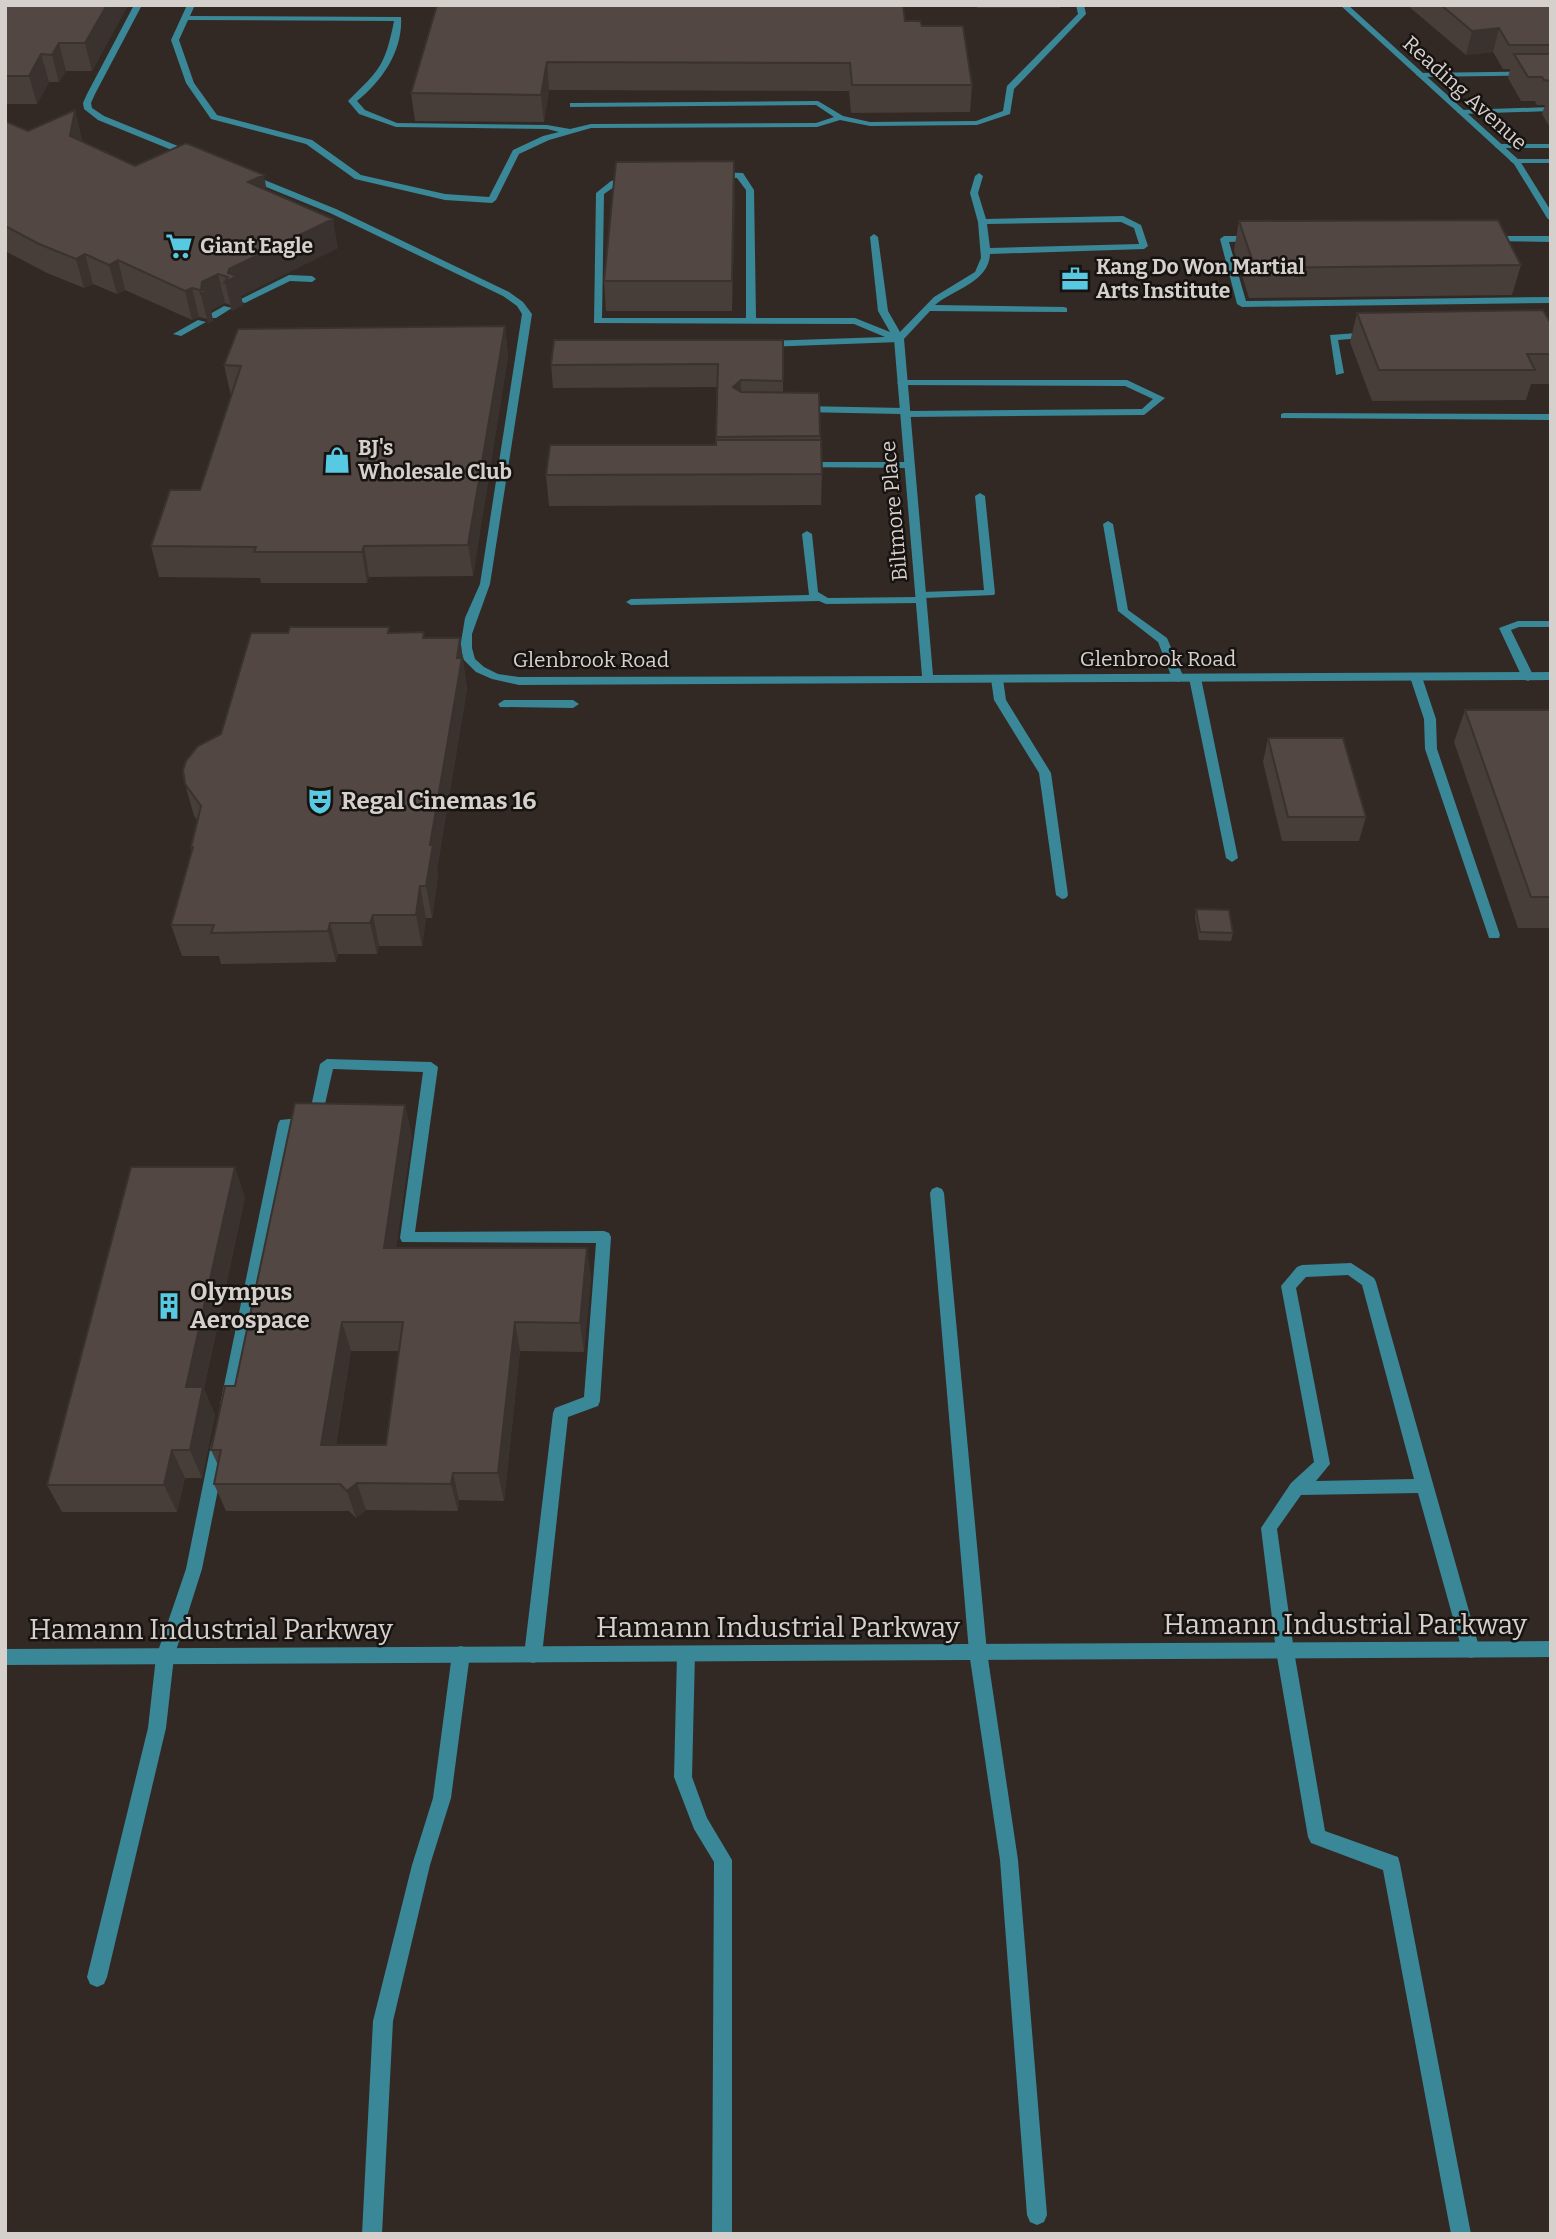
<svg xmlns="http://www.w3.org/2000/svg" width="1556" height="2239" viewBox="0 0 1556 2239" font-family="Bitter,serif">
<rect width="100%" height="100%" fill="#322924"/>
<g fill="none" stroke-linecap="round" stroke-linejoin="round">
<!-- service -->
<path fill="#3a8798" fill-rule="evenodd" d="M187 5H195L190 16 401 17C403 51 382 81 357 101L365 110 397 123 547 125 570 129 591 124 816 123 834 117 816 105 570 107V103H573L818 101 843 116 870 122 976 121 1003 111 1007 86 1078 14 1076 5H1084L1086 14 1014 89 1010 114 977 125 870 126 840 120 817 127 591 128 549 140 519 154 496 200 492 203 445 200 355 179 306 144 211 119 186 83 171 40ZM188 20 394 21C385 67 379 70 348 101L359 114 396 127 547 129 559 132 543 136 513 150 489 197 445 194 361 175 312 140 217 115 194 83 179 40Z
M1551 71V75L1420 77 1416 75 1420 73Z
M1551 107V111L1461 114 1457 112 1461 110Z
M1499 144H1551V148H1496L1495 146Z
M1511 159H1551V163H1514L1510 161Z
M717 172 743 173 754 190 756 318H855L890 332 878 311 870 237 874 234 878 237 888 311 900 332 934 297 975 272 981 258 978 222 970 193 975 176 979 173 983 176 978 193 986 219 1123 216 1141 225 1148 246 1144 249 990 254C989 282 954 289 935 305L1064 307 1067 308V312L930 311 902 341 899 342 765 347 760 344 765 341 885 337 854 324 594 323 596 193 611 181 630 177 633 178V182L617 185 604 194 602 318H746V190L737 178 714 177V173ZM1121 222 1134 228 1139 244 990 248 987 224Z
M1252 236 1255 237V241L1229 242 1246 301 1551 297V303L1242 307 1237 304 1220 239 1224 236Z
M1489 236H1551V242L1486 241V237Z
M289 275 312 276 316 279 312 282 290 281 245 303 237 301Z
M224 306 232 308 216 318H210V314Z
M198 320 206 322 181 336 173 334Z
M1371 332 1374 333V337L1338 340 1344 373 1336 375 1330 335Z
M902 380H1127L1165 398 1144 415 905 417 900 414 801 412 796 409 801 406 905 408 910 411 1142 409 1153 399 1125 386 899 385 897 383Z
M1284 413 1551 414V420L1281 418V414Z
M802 462H909L914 465 909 468 798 467 797 465Z
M980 493 985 496 995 593 994 595 925 598V602L921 603 826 604 819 601 631 605 626 602 631 599 809 595 802 534 807 531 812 534 818 592 828 598 917 597V593L921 592 984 590 975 496Z
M1108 521 1113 524 1128 610 1167 638 1184 678 1182 680 1178 682 1172 678 1158 642 1118 611 1103 524Z
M1518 621H1551V627H1519L1511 630 1534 677 1528 681 1522 677 1499 628Z
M1416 673 1422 677 1436 719 1437 749 1500 935 1499 938H1489L1488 935 1425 749 1424 719 1410 677Z
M1195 674 1201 678 1238 858 1232 862 1226 858 1189 678Z
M997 675 1003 679 1006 700 1051 773 1068 895 1066 898 1062 899 1056 895 1039 773 994 700 991 679Z
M504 700H573L579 704 573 708 500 707 498 704Z
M327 1059 431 1062 438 1067 415 1232 604 1231 609 1233 611 1237 600 1401 598 1406 568 1417 542 1655 539 1661 533 1663 527 1661 524 1655 553 1413 555 1408 584 1397 596 1243 402 1242 400 1238 423 1072 333 1069 320 1126 291 1129 236 1405 234 1410 228 1412 222 1410 220 1405 278 1124 280 1120 309 1117 320 1064Z
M937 1187 942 1189 944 1193 987 1652 1018 1860 1047 2215 1044 2222 1037 2225 1030 2222 1027 2215 1000 1860 969 1652 930 1193 932 1189Z
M1351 1263 1374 1278 1376 1282 1480 1650 1477 1656 1471 1658 1465 1656 1462 1650 1418 1493 1301 1495 1277 1529 1294 1651 1325 1831 1398 1857 1400 1864 1471 2234H1451L1383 1870 1311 1843 1308 1837 1276 1651 1261 1528 1291 1483 1314 1462 1281 1286 1297 1267 1302 1265ZM1348 1275 1362 1285 1414 1479 1316 1481 1330 1464 1296 1288 1306 1277Z
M219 1438 225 1440 227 1445 202 1569 174 1657 166 1728 107 1977 104 1984 97 1987 90 1984 87 1977 148 1728 156 1657 186 1569 211 1445 213 1440Z
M461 1646 467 1648 470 1654 451 1798 430 1865 393 2021 382 2234H362L373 2021 412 1865 433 1798 452 1654 455 1648Z
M686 1646 692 1648 695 1654 692 1777 707 1818 732 1860V2234H712L714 1862 694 1829 674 1777 677 1654 680 1648Z"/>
<!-- minor -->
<path fill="#3a8798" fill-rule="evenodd" d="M134 5H142L95 94 91 103 92 108 104 116 195 153V157H189L98 120 84 109 83 103 87 94Z
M1340 5H1348L1520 161 1551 211V221L1547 218 1514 164Z
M247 173 336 209 509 292 523 302 532 314 490 584 472 634V648L475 659 484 667 498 674 519 677 922 676 894 339 899 336 904 339 933 675 1551 672V680L519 685 492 679 476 672 464 660 460 648 465 618 480 584 522 314 517 306 503 296 330 213 244 178V174Z
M1551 1641V1657L5 1665V1649Z"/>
</g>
<!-- wall -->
<path fill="#473d39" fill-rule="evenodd" d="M5 5H128L92 71H66L59 82H49L37 104H5Z
M208 5H369V7L208 6Z
M437 5 905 21 922 26 972 85 970 112 851 113 849 91 549 90 544 122 415 121 411 93Z
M976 5H1060V8H977Z
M1407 5H1551V129L1542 114 1545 105H1537L1535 101H1521L1508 78 1510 69H1503L1493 52 1466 55Z
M5 121 28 131 82 138V142L135 166 267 191 338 248 241 296 243 305 232 311 230 305 225 303 211 310 213 321 208 323 207 319 199 317 192 320 125 290 117 294 93 284 84 288 47 273 5 251Z
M735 190 732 311H606L604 281Z
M1239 221 1521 265 1512 295 1249 298 1234 250Z
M1357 313 1551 324V384H1531L1526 400 1372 401 1350 342Z
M505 326 508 356 473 576 369 577 367 583H261L260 578 159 577 151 546 200 490 231 396 224 365Z
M783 340V392L819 393 822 474 821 505 549 506 546 475 716 445 717 387 553 388 551 365Z
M390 633 425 638H460L467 689 437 869 438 876 432 918H426L422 946H379L377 954H338L336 962 221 964 219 956H182L171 925 192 852 191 847 197 820 194 816 185 784 221 734Z
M1465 710H1551V928H1518L1454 742Z
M1268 738 1366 817 1359 841H1282L1263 762Z
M1196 909 1233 933 1231 941 1199 940 1195 917Z
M412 1135 396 1248 591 1277 584 1352 520 1351 504 1501 459 1500 458 1511 366 1510 356 1518 349 1511H226L214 1484 218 1465 211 1450 235 1386ZM351 1351H399L386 1445H336Z
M245 1197 204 1389 215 1415 202 1478H185L177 1512H62L47 1485Z"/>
<!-- shaded-wall -->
<path fill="#39322e" d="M107 5H128L92 71 85 43Z
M1499 28 1493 52 1466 55 1472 31Z
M59 43 66 71 59 82 52 55Z
M41 54 49 82 37 104 29 76Z
M547 62 549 90 544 122 541 95Z
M75 110 82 138 77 164 70 136Z
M734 161 735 190 732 311V281Z
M264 175 269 203 248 182Z
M333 219 338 248 241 296 243 305 232 311 225 282 230 279 228 273 229 269Z
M85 254 93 284 84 288 76 259Z
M118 260 125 290 117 294 109 265Z
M218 274 225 303 211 310 213 321 208 323 201 294 202 282Z
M192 288 199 317 192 320 185 291Z
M505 326 508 356 473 576 468 545Z
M741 380V403L733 387Z
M364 546 369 577 367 583 362 552Z
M460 638 467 689 437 869 438 876 432 918 426 886 430 845Z
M420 886 426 918 422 946 416 915Z
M373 915 379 946 377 954 370 923Z
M330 923 338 954 336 962 328 931Z
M405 1105 412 1135 392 1277 384 1248Z
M235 1167 245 1197 204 1389 215 1415 202 1478 190 1450 186 1387Z
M587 1248 591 1277 584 1352 580 1323Z
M342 1322 351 1351 331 1473 321 1445Z
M515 1322 520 1351 504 1501 498 1473Z
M172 1450 185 1478 177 1512 164 1485Z
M453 1473 459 1500 458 1511 451 1484Z
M357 1483 366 1510 356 1518 347 1491Z"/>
<!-- building -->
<path fill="#524742" stroke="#39322e" stroke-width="2" fill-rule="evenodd" d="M5 5H107L85 43H59L52 55 41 54 29 76H5Z
M437 5H903L905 21H920L922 26H963L972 85H852L850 63 547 62 541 95 411 93Z
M1441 5H1551V45H1509L1499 28 1472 31Z
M1514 54H1551V81L1544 80 1542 77H1528Z
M75 110 70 136 135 166 186 143 264 175 248 182 333 219 229 269 228 273 237 276 225 282 228 277 218 274 202 282 201 290 207 291 201 294 200 290 192 288 185 291 118 260 109 265 85 254 76 259 39 244 5 226V121L28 131Z
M734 161 732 281H604L616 162Z
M1498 220 1521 265 1255 268 1239 221Z
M1543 310 1551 324V354H1527L1535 370H1379L1357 313Z
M505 326 468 545 364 546 362 552H254L256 547 151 546 170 490H200L241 366 224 365 238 329Z
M554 340H783V381L741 380 733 387 741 392 819 393 820 436 716 437 718 364 551 365Z
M716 440H821L822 474 546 475 550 445H716Z
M290 627H389L388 633 424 632 423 638H460L457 658H462L430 845H433L426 886H420L416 915H373L370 923H330L328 931 211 933 214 925H171L193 847H191L201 806 185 784 183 770 186 761 198 746 221 734 251 633H288Z
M1465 710H1551V897H1531Z
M1268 738H1343L1366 817H1288Z
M1196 909 1229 910 1233 933 1200 932Z
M295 1103 405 1105 384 1248H587L580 1323 515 1322 498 1473H453L451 1484 357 1483 347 1491 340 1484H214L221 1450H211L225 1386H235ZM342 1322H403L386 1445H321Z
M131 1167H235L186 1387H203L190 1450H172L164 1485H47Z"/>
<!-- icons -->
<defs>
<symbol id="supermarket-bare" viewBox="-9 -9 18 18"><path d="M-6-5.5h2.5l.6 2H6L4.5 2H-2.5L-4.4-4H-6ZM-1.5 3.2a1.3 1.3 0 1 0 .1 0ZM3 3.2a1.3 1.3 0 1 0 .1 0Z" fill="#57c9e2" stroke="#171310" stroke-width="2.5" paint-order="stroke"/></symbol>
<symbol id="office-bare" viewBox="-9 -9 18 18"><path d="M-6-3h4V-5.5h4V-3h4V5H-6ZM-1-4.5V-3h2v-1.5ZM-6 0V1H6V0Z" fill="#57c9e2" stroke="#171310" stroke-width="2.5" paint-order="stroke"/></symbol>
<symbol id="shop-bare" viewBox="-9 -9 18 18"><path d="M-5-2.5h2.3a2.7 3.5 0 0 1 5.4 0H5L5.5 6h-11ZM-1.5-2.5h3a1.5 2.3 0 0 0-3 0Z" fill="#57c9e2" stroke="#171310" stroke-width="2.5" paint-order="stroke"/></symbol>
<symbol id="theatre-bare" viewBox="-9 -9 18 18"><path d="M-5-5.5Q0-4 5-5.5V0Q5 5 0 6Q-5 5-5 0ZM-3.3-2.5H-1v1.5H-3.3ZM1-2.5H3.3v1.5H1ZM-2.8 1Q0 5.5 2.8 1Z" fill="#57c9e2" stroke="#171310" stroke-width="2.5" paint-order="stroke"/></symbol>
<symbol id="building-bare" viewBox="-9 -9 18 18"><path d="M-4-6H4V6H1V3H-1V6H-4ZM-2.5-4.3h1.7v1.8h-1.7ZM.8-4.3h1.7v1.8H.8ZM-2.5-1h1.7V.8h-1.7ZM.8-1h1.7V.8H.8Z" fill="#57c9e2" stroke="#171310" stroke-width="2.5" paint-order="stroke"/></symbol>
</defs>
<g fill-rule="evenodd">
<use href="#supermarket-bare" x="160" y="227" width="38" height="38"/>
<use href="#office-bare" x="1056" y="260" width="38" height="38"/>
<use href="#shop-bare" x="318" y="441" width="38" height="38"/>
<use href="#theatre-bare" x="301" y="782" width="38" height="38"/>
<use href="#building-bare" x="150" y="1287" width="38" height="38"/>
</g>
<g text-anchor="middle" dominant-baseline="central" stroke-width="5" stroke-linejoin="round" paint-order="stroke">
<!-- far-street labels -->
<g font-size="21" fill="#d6d0cd" stroke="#171310">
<text transform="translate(1465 93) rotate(42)">Reading Avenue</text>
<text transform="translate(894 511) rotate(-95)">Biltmore Place</text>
<text x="1158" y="659">Glenbrook Road</text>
<text x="591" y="660">Glenbrook Road</text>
</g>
<!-- far-poi labels -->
<g font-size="21" font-weight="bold" fill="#d6d0cd" stroke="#171310" text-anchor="start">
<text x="200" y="246">Giant Eagle</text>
<text x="1096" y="267">Kang Do Won Martial<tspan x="1096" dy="24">Arts Institute</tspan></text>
<text x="358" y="448">BJ's<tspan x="358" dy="24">Wholesale Club</tspan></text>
</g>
<!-- poi labels -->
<g font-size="24" font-weight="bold" fill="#d6d0cd" stroke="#171310" text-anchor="start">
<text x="341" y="801">Regal Cinemas 16</text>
<text x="190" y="1292">Olympus<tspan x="190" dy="28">Aerospace</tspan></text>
</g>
<!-- near-street labels -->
<g font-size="28" fill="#d6d0cd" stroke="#171310">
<text x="1345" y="1624">Hamann Industrial Parkway</text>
<text x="778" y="1627">Hamann Industrial Parkway</text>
<text x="211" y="1629">Hamann Industrial Parkway</text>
</g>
</g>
<!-- border -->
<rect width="1556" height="2239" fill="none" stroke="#d6d0cd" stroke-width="14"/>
</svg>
